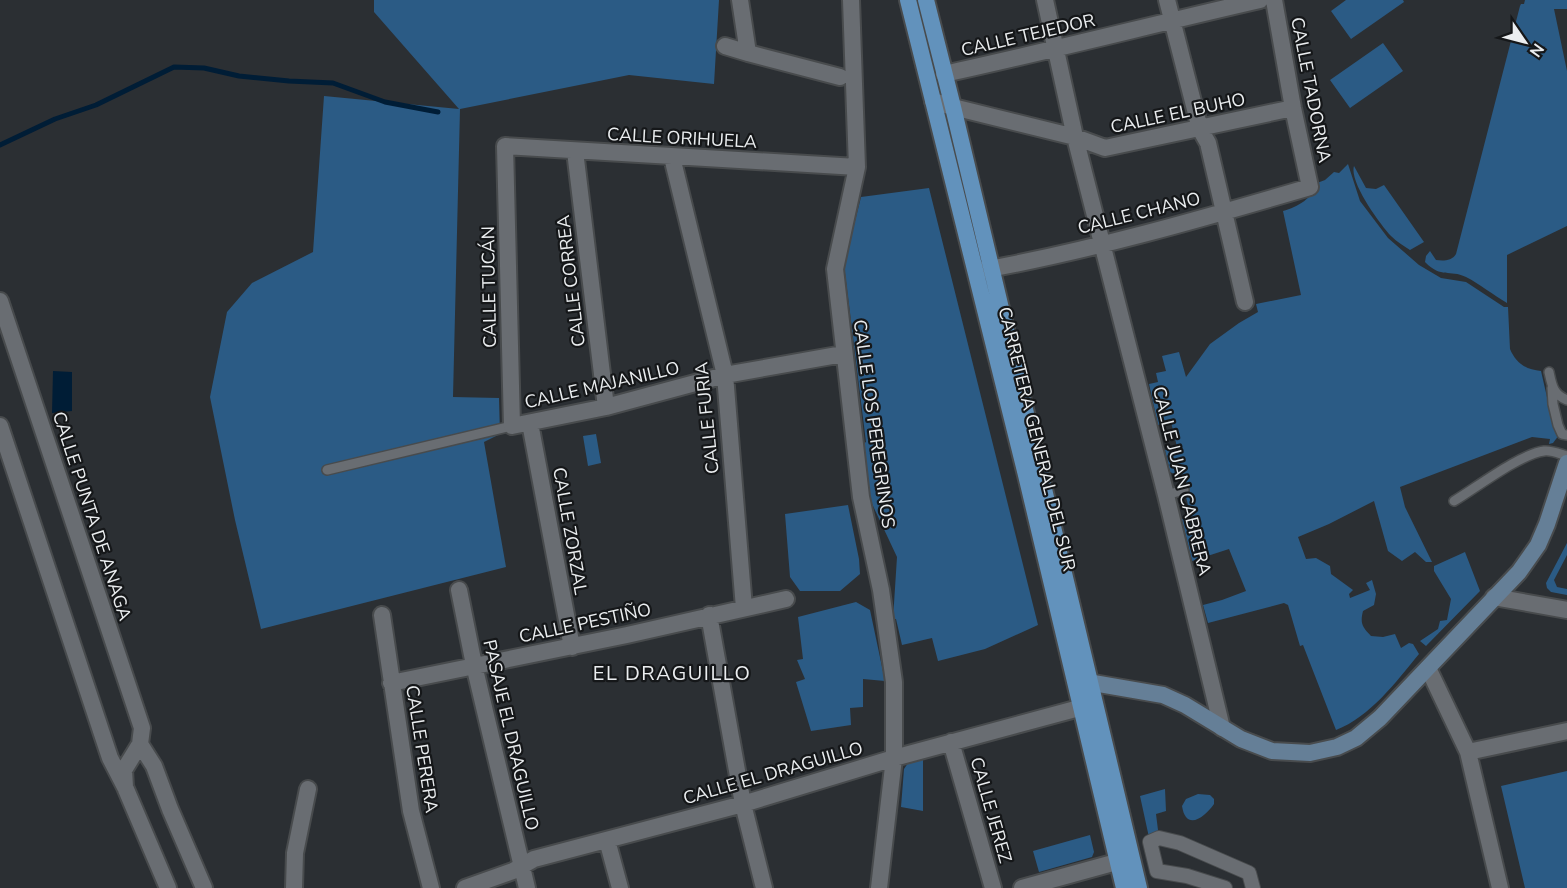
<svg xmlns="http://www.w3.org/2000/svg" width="1567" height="888" viewBox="0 0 1567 888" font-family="'Nunito Sans',sans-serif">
<rect width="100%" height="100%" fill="#2b2f33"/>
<!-- green -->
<path fill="#2b5b85" d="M374 0H719L714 84 629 75 460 109 453 397 499 398 500 434 484 442 506 567 261 629 235 520 210 397 227 312 252 283 313 252 324 96 459 109 374 12Z
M1346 0H1403L1404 2 1351 39 1331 11Z
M1525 0H1567V9H1554L1567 71V226L1507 255V303C1493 295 1480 284 1466 277 1449 269 1442 279 1425 262L1426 256 1430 251 1436 260C1443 261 1452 261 1456 254L1520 6 1521 4H1524Z
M1383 43 1403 71 1350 108 1330 80Z
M1348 164 1360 201 1388 238 1419 265 1441 278 1466 282 1504 307H1508L1510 349C1516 363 1526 370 1541 371L1552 419 1555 424 1553 427 1559 435 1553 443 1549 444 1550 439 1532 437 1400 487 1405 507 1432 562H1426L1415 552 1402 561 1388 551 1374 501 1329 524 1298 537 1306 559 1316 558 1330 566 1331 574 1353 590 1349 594 1350 598 1370 590 1366 583 1372 580 1376 594 1374 605 1363 611C1360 623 1362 627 1371 636L1383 637 1395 634 1401 648 1409 643 1413 644 1419 654C1396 682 1370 717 1336 730L1303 645 1300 646 1288 605 1284 603 1208 623 1203 605 1222 600 1246 591 1229 549 1192 561 1182 520 1189 509 1181 477 1170 472 1165 450 1177 447 1171 422 1158 425 1149 384 1158 382 1156 373 1166 371 1162 356 1179 352 1186 377 1210 344 1239 323 1258 312 1256 304 1301 295 1283 211C1298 207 1313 198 1317 183L1325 180 1334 172 1339 173Z
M1354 166 1366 188 1376 189 1384 185 1424 242 1410 250C1404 246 1397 242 1391 236 1380 224 1349 182 1354 166Z
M929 188 1038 625 985 649 938 661 932 638 902 645 896 619H893L897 557 866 491 861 445 866 442 844 265 861 197Z
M596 434 601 463 588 466 583 436Z
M848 505 859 559 860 574 840 591H800L790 577 785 514Z
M1567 543V555L1554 580 1557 587 1567 589V595L1551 592 1547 588 1546 583Z
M1465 552 1480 591 1426 646 1420 641 1438 629 1440 621 1447 620 1451 599 1434 571V566Z
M856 602 870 610 885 681 863 679V707L850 708 851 725 811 731 796 682 805 679 797 660 803 659 798 617Z
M923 759V811L901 807 904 769 908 763Z
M1567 771V888H1525L1501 786Z
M1165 789 1166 811 1156 814 1159 838 1150 842 1140 796Z
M1198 794 1210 795 1214 799V804C1205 817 1186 832 1182 806L1186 799Z
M1090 835 1094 852 1092 857 1039 872 1033 851Z"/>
<!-- water -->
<path fill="#001d36" d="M53 371 72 372V411L52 413Z"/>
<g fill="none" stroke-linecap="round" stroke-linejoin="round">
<!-- stream -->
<path stroke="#001d36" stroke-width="5" d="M0 145 55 119 96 105 174 67 204 68 239 76 289 81 333 83 385 102 438 112"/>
<defs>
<path id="service" d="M1549 372C1552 386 1553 394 1567 400
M1552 388 1553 404 1558 425 1562 434 1567 435
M327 470 512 426
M1166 495 1184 490
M1454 501C1476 488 1520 454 1544 451 1552 450 1560 454 1567 456"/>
<path id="pedestrian" d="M1225 888 1187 876 1157 871 1150 842 1159 838 1180 843 1249 873 1253 888"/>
<path id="minor" d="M740 0 748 53 840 77
M851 0 857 167 835 269 861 497 881 590 894 682V758L879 888
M1045 0 1075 137 1166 495 1222 728
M1167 0 1200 129 1208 143 1245 302
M725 46 748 53
M944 74C1050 51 1155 24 1260 0
M933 101 953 107 1075 137 1105 148 1293 108
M575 151 606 407
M672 157 725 375 744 608
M978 271C1090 251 1201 219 1310 187L1293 108 1274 0
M0 301 142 728 140 744 124 770 125 787
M843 354 725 375 606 407 512 426 505 146 857 167
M530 423 572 647
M0 426 110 758 125 787 168 888
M459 590 474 665 527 888
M1494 597 1567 610
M382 615 411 811 431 888
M709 615 743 804 764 888
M1428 668 1468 752 1500 888
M391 683 627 635 786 599
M951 742 993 888
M140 744 154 766 170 809 204 888
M1468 752 1567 731
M607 840 620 888
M294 888 295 853 308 789
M465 888 513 871 534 859 743 804 894 758 1094 704
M1022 888 1131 858"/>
<path id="secondary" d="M1076 680 1163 695 1185 705 1241 739 1272 751 1310 753 1337 747 1356 738 1380 718 1519 572 1538 545 1547 524 1567 463"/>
<path id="primary" d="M908 0 1026 475 1124 888
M926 0 953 107 1139 888"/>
</defs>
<!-- service casing -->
<use href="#service" stroke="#484b4d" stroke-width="12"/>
<!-- pedestrian casing -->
<use href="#pedestrian" stroke="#484b4d" stroke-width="16"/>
<!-- minor casing -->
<use href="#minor" stroke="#484b4d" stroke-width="20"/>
<!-- secondary casing -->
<use href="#secondary" stroke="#484b4d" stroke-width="20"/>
<!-- primary casing -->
<use href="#primary" stroke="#484b4d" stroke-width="20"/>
<!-- service -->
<use href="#service" stroke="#696d72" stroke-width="9"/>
<!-- pedestrian -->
<use href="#pedestrian" stroke="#696d72" stroke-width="14"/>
<!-- minor -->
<use href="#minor" stroke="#696d72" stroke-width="16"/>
<!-- secondary -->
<use href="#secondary" stroke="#657f97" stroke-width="16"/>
<!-- primary -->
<use href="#primary" stroke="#6292bc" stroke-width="16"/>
</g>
<g text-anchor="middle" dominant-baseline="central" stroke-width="4.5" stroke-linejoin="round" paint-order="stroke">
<!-- street labels -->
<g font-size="18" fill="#ebeef0" stroke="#151719">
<text transform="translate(1028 35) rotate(-13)">CALLE TEJEDOR</text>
<text transform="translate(1311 90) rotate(79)">CALLE TADORNA</text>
<text transform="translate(1178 113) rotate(-12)">CALLE EL BUHO</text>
<text transform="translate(682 138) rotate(3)">CALLE ORIHUELA</text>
<text transform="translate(1139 213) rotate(-14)">CALLE CHANO</text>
<text transform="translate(571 281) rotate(-97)">CALLE CORREA</text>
<text transform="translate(489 287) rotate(-91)">CALLE TUCÁN</text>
<text transform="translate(602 385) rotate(-13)">CALLE MAJANILLO</text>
<text transform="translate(707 418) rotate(-96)">CALLE FURIA</text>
<text transform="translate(874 424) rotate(82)">CALLE LOS PEREGRINOS</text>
<text transform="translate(1037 439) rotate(76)">CARRETERA GENERAL DEL SUR</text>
<text transform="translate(1182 481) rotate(76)">CALLE JUAN CABRERA</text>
<text transform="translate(92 516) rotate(72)">CALLE PUNTA DE ANAGA</text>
<text transform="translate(570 531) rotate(80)">CALLE ZORZAL</text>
<text transform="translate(585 623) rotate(-12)">CALLE PESTIÑO</text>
<text transform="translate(511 735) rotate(77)">PASAJE EL DRAGUILLO</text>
<text transform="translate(422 749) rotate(81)">CALLE PERERA</text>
<text transform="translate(773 773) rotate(-16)">CALLE EL DRAGUILLO</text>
<text transform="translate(991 810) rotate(74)">CALLE JEREZ</text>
</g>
<!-- neighbourhood labels -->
<g font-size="20" letter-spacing="1.5" fill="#ebeef0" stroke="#151719">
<text x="672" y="673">EL DRAGUILLO</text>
</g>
</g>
<!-- north arrow -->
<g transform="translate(1525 42) rotate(125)" stroke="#151719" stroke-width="4.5" paint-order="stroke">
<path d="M0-4.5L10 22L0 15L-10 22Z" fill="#ebeef0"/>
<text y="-9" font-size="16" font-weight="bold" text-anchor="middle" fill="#ebeef0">N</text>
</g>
</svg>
